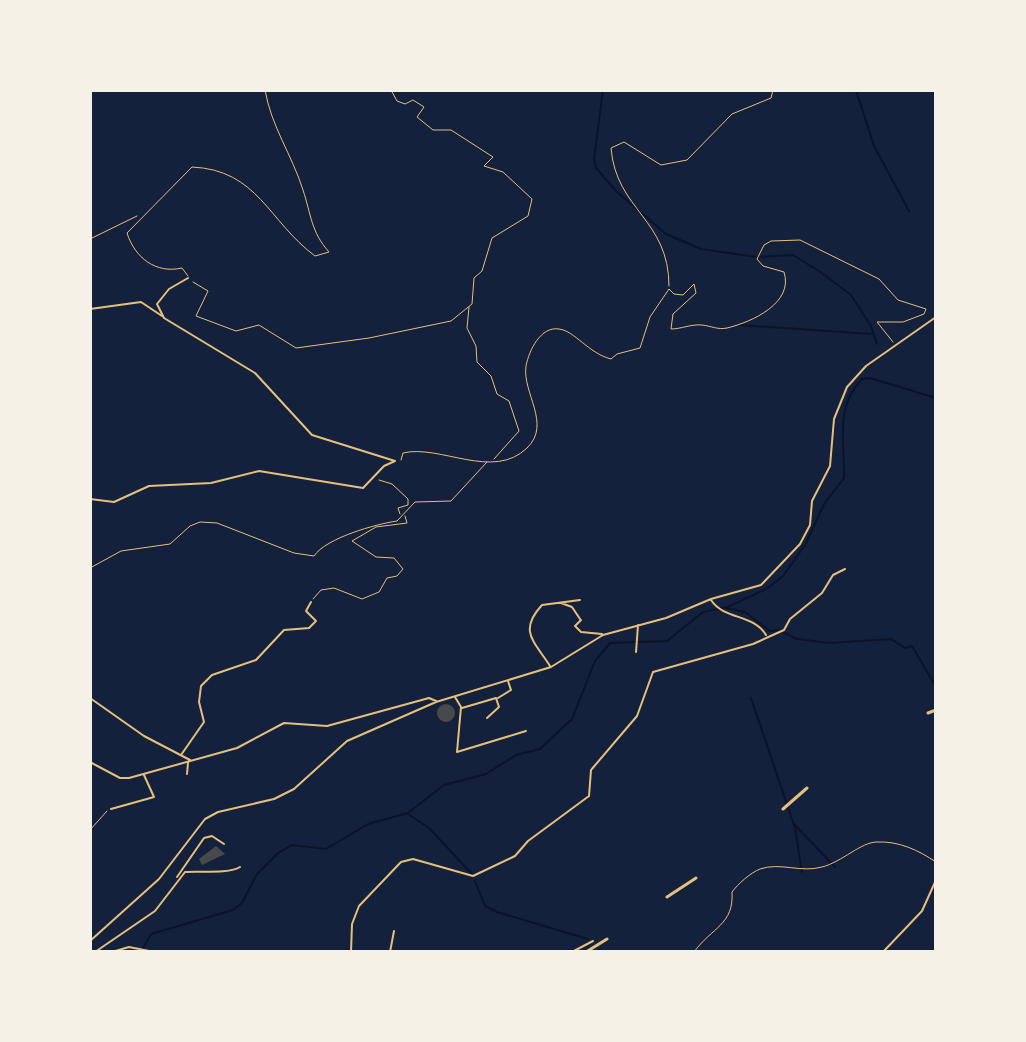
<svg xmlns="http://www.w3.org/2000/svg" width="1026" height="1042" viewBox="0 0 1026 1042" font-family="'PT Serif',serif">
<rect width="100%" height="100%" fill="#14213d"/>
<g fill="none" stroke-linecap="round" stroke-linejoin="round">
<!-- stream -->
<path stroke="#0b132b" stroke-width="2" d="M603 90 594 159 596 168 617 192 666 234 701 249 756 257 793 255 819 271 851 295 871 326 877 344
M856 90 874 146 909 211
M738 325 872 334
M726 608 745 612 770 631 779 630 797 639 829 643 891 639 905 648 912 646 936 687
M751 698 795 828 802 872
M408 814 429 828 471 873
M794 824 835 867
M475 881 485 906 497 912 588 939
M141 952 151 934 233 910 242 903 257 874 278 853 292 845 326 849 368 824 408 813 444 785 486 774 516 755 540 749 572 719 595 661 610 643 667 641 703 612 728 607 768 588 783 576 805 545 824 504 844 478C845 442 834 408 862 379L870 378 936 398"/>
</g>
<!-- building -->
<path fill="#48494c" d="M437 713a9 9 0 1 1 18 0a9 9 0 1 1-18 0Z
M216 846 225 854 202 865 199 859Z"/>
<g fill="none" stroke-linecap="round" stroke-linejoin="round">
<!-- path -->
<path stroke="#e5c07b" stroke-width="1" d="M90 239 137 216
M193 282 208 291 196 316 236 331 259 325 296 348 369 338 451 321 472 304 474 278 482 271 492 238 528 216 532 199 503 172 484 166 493 157 451 130H433L417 117 424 107 413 100 405 104 397 101 391 90
M669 286C669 219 616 210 611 148L624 142 661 165 687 160 732 114 771 98 773 90
M469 307 467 328 476 346 477 362 491 376 497 394 509 401 519 431 494 459
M401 460 403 453C440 444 493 481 527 448 552 424 522 393 526 366 529 350 541 326 559 329 575 331 588 353 611 359L617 354 640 348 650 317 669 289 674 294 683 295 694 284 696 293 673 314 671 329C681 329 691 324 702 325 711 326 718 330 727 328 752 322 794 303 784 272L763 266 757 259 764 245 771 241 800 240 879 279 898 300 926 309 924 314 903 322H877L893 342
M379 480 392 484 408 499V505L398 508 400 514
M90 568 121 551 170 544 190 526 200 522 217 523 294 553 314 556C326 538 376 524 397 521L415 502 451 501 487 462
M313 599 321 590 334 588 362 599 379 592 387 578 397 576 403 569 394 558 376 557 352 541 376 527 407 523 405 516
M90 830 107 811
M694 952C712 927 734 925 732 892 738 884 750 873 760 869 780 862 801 873 822 867 842 862 861 842 877 842 899 841 918 850 936 862"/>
<!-- service -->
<path stroke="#e5c07b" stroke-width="1" d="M188 276 182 268C156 274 135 258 127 233L192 167C258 170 268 221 315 256L329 252C311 232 311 214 303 190 292 155 271 126 265 90"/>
<!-- pedestrian -->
<path stroke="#e5c07b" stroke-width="2" d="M498 698 511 690 508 681"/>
<!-- minor -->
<path stroke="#e5c07b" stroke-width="2" d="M188 278 169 289 157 304 164 318 255 373 312 435 395 461
M90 309 141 302 162 316
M90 499 114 502 149 486 211 483 259 471 363 488 384 466 395 461
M711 600C724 620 754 614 766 635
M561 603 572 607 580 619
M581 620 575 626 581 632 602 634
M636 652 638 625
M550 666C534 641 518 631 542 605L580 600
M455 697 461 707 457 752 526 731
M90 698 144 736 190 760
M462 708 496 698 499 707 487 718
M181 755 204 722 199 702 201 686 212 675 256 660 284 630 309 628 316 621 306 611 311 602
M90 762 120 778H129L237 748 284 723 327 726 429 698 436 701
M187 774 188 763
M111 809 154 797 144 775
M177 877 204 838 212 836 224 844
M90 941 159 879 205 819 218 812 274 799 294 789 347 741 436 702 551 667 603 635 666 618 711 599 761 585 800 544 810 525 812 501 830 466 834 419 847 387 866 366 936 317
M95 952 155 911 185 872C200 871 230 874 240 867
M112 952 129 947 154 952
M351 952 352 924 359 906 401 862 413 859 473 876 515 856 528 841 589 796 591 770 637 716 653 672 753 644 784 630 790 619 822 593 833 575 845 569
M390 952 394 931
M572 952 593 941
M883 952 922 911 936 880"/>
<!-- trunk -->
<path stroke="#e5c07b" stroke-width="3" d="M928 713 936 710
M783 809 807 788
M667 897 696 878
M586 952 607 939"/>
</g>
<!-- border -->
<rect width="1026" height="1042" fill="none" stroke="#f6f1e7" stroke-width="184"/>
</svg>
